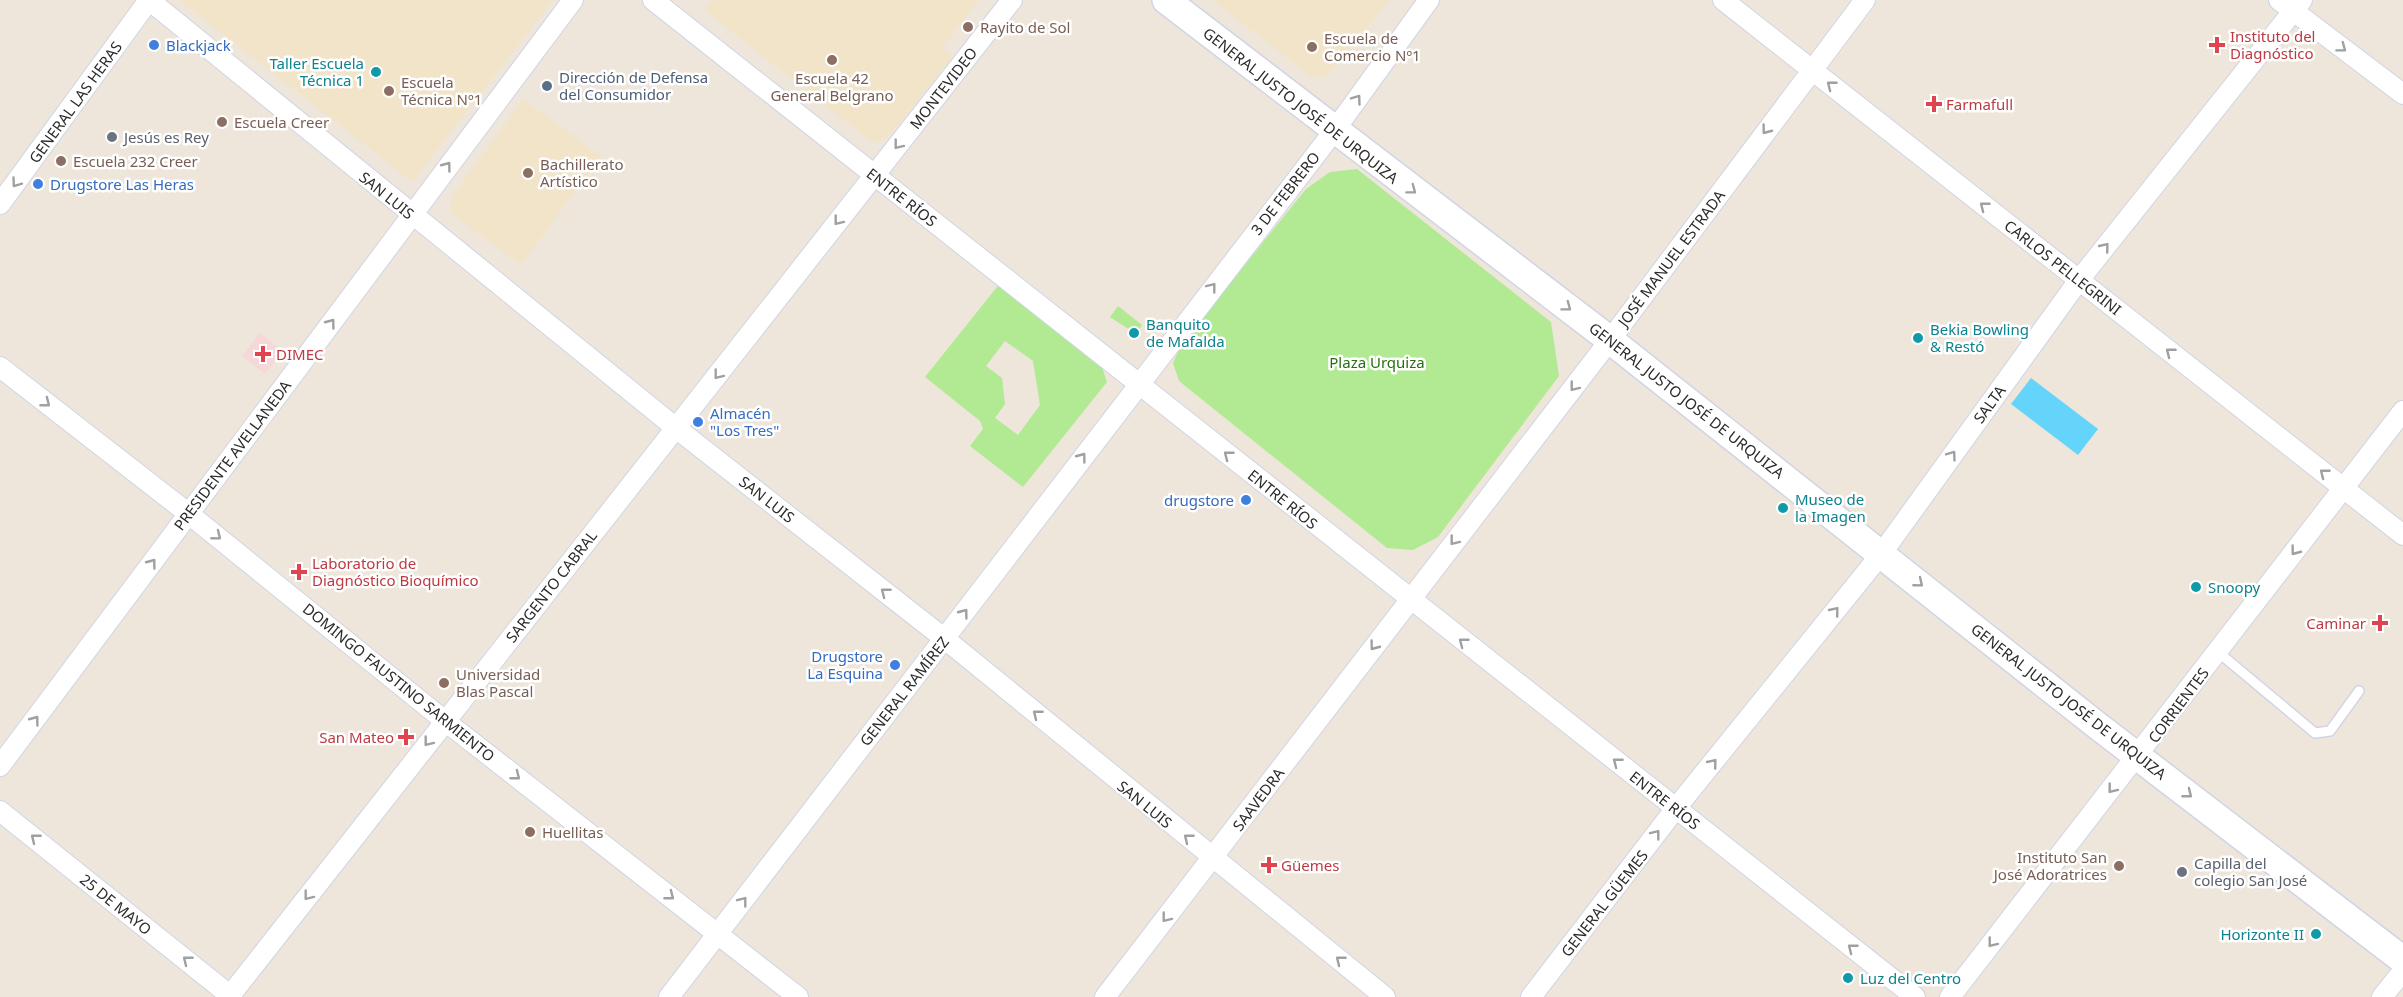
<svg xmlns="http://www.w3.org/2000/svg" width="2403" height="997" viewBox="0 0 2403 997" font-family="'Noto Sans',sans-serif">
<rect width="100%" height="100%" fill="#eee6db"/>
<!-- education -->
<path fill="#f1e4c9" d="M179 0H553L412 182Z
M712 0H979L942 48 953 57 886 139 873 143 704 10Z
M1212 0H1390L1328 75 1312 77Z
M523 99 601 156 521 265 450 213 451 198Z"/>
<!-- medical -->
<path fill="#f6d8d9" d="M260 333 283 351 265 374 242 356Z"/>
<!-- green -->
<path fill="#b1ea92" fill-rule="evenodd" d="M1357 169 1551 322 1559 376 1438 537 1413 550 1387 548 1179 381 1173 363 1182 343 1306 189 1330 172Z
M1001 282 1100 361 1107 382 1023 487 970 446 983 429 980 421 925 377ZM1005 341 1033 361 1040 405 1018 435 995 418 1005 404 1002 378 986 366Z
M1118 306 1142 325 1136 334 1110 317Z"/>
<!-- water -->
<path fill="#64d4fa" d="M2031 378 2098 429 2078 455 2011 404Z"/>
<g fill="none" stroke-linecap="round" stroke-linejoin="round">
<defs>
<path id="lane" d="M2218 652 2315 733 2330 731 2359 691"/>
<path id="street" d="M149 0 676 428 945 639 1385 997
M653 0 1915 997
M1723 0 2403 535
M2279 0 2403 94
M0 204 149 0
M0 367 189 514 445 721 798 997
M0 766 573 0
M0 811 232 997
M229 997 1012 0
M669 997 1334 131 1429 0
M1105 997 1610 340 1865 0
M1531 997 1676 808 1882 553 2079 280 2302 0
M1950 997 2403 411
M2382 997 2403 971"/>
<path id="secondary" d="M1166 0 1610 340 2094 723 2403 960"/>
</defs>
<!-- lane casing -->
<use href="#lane" stroke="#d0d4e5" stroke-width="12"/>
<!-- street casing -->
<use href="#street" stroke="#d0d4e5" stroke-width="22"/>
<!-- secondary casing -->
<use href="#secondary" stroke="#d0d4e5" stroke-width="30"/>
<!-- lane -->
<use href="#lane" stroke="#fff" stroke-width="9"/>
<!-- street -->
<use href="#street" stroke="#fff" stroke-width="20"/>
<!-- secondary -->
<use href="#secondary" stroke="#fff" stroke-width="27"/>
</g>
<!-- one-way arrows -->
<defs><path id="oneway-chevron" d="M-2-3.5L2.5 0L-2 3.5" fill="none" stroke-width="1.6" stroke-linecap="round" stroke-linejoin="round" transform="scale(1.5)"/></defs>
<g stroke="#a0a0a0">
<use href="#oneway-chevron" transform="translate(2342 48) rotate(37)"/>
<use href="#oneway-chevron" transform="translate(1831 85) rotate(-142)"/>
<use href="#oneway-chevron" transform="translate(1357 99) rotate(-54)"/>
<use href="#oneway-chevron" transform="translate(1766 130) rotate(127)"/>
<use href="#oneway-chevron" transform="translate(898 145) rotate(128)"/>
<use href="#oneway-chevron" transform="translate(447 166) rotate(-53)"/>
<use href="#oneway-chevron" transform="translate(16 183) rotate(126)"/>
<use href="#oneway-chevron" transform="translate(1412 190) rotate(37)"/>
<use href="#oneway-chevron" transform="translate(1984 206) rotate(-142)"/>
<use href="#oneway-chevron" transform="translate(838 221) rotate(128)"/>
<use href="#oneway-chevron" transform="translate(2105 247) rotate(-51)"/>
<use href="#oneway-chevron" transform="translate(1212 287) rotate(-52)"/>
<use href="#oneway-chevron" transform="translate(1567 307) rotate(37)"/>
<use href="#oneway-chevron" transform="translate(331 323) rotate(-53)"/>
<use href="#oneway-chevron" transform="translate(2170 352) rotate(-142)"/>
<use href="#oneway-chevron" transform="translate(718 375) rotate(128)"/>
<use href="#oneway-chevron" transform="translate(1574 387) rotate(128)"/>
<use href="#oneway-chevron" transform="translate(46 403) rotate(38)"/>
<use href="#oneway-chevron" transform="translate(1228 455) rotate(-142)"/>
<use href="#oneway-chevron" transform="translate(1952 455) rotate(-54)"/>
<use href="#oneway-chevron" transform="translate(1082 457) rotate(-53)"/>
<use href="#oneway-chevron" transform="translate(2324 473) rotate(-142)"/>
<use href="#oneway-chevron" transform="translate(217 536) rotate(39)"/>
<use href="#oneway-chevron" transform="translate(1454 541) rotate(128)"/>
<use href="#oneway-chevron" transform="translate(2295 551) rotate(127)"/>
<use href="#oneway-chevron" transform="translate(152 563) rotate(-53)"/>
<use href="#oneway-chevron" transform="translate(1919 583) rotate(39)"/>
<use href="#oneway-chevron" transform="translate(885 592) rotate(-142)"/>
<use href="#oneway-chevron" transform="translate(1835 611) rotate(-51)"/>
<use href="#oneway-chevron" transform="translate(964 613) rotate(-53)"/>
<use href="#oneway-chevron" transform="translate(1463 642) rotate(-142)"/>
<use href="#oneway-chevron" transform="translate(1374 646) rotate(127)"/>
<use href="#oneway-chevron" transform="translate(1037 714) rotate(-141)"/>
<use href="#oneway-chevron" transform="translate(35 720) rotate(-53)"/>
<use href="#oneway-chevron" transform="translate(428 742) rotate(128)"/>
<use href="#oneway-chevron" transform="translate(1617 762) rotate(-142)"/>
<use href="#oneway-chevron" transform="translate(1713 763) rotate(-51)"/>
<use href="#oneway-chevron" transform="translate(516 776) rotate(38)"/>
<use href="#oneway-chevron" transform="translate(2112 789) rotate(128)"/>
<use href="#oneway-chevron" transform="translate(2188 794) rotate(38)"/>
<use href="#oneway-chevron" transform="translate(1656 834) rotate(-52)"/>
<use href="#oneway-chevron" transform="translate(35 838) rotate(-141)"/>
<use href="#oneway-chevron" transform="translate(1188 838) rotate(-141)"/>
<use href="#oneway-chevron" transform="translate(308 896) rotate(128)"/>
<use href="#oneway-chevron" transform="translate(670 896) rotate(38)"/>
<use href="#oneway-chevron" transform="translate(743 901) rotate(-52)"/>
<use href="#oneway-chevron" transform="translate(1166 918) rotate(128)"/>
<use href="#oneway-chevron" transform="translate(1992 943) rotate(128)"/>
<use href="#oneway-chevron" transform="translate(1852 948) rotate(-142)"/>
<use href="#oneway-chevron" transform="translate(187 960) rotate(-141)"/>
<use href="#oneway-chevron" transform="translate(1340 960) rotate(-141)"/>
</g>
<!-- markers -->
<g fill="#8d6e63" stroke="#fff" stroke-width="2">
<circle cx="968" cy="27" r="6"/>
<circle cx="1312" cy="47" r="6"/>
<circle cx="832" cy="60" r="6"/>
<circle cx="389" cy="91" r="6"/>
<circle cx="222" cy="122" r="6"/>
<circle cx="61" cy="161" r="6"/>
<circle cx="528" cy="173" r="6"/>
<circle cx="444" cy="683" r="6"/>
<circle cx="530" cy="832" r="6"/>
<circle cx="2119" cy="866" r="6"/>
</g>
<g fill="#3f7fe0" stroke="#fff" stroke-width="2">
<circle cx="154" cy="45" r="6"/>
<circle cx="38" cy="184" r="6"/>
<circle cx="698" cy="422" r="6"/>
<circle cx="1246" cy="500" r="6"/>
<circle cx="895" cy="665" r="6"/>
</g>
<g fill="#e0444e" stroke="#fff" stroke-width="2">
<path d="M2214 36h6v6h6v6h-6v6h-6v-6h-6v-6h6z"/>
<path d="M1931 95h6v6h6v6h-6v6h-6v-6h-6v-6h6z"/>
<path d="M260 345h6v6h6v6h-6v6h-6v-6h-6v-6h6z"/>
<path d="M296 563h6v6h6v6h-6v6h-6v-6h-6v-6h6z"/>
<path d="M2377 614h6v6h6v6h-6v6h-6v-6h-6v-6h6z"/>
<path d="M403 728h6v6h6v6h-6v6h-6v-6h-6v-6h6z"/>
<path d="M1266 856h6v6h6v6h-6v6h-6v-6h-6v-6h6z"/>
</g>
<g fill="#0f9aa8" stroke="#fff" stroke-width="2">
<circle cx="376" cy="72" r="6"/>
<circle cx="1134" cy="333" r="6"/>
<circle cx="1918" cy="338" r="6"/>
<circle cx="1783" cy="508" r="6"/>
<circle cx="2196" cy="587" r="6"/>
<circle cx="2316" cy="934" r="6"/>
<circle cx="1848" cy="978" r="6"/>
</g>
<circle fill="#5c6f8a" stroke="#fff" stroke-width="2" cx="547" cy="86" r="6"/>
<g fill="#6b7280" stroke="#fff" stroke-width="2">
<circle cx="112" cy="137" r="6"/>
<circle cx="2182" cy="872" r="6"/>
</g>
<g text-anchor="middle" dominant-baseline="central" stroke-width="5" stroke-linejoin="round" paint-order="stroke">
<!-- education labels -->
<g font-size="15" fill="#785e54" stroke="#fff" text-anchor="start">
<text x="980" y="27">Rayito de Sol</text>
<text x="1324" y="38">Escuela de<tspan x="1324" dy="17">Comercio Nº1</tspan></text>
<text x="832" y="78" text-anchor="middle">Escuela 42<tspan x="832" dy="17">General Belgrano</tspan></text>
<text x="401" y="82">Escuela<tspan x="401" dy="17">Técnica Nº1</tspan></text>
<text x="234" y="122">Escuela Creer</text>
<text x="73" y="161">Escuela 232 Creer</text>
<text x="540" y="164">Bachillerato<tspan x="540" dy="17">Artístico</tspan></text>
<text x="456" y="674">Universidad<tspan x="456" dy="17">Blas Pascal</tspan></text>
<text x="542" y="832">Huellitas</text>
<text x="2107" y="857" text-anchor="end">Instituto San<tspan x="2107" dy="17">José Adoratrices</tspan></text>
</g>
<!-- health labels -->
<g font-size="15" fill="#be3a42" stroke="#fff" text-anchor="start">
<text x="2230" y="36">Instituto del<tspan x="2230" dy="17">Diagnóstico</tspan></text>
<text x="1946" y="104">Farmafull</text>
<text x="276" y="354">DIMEC</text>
<text x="312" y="563">Laboratorio de<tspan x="312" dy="17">Diagnóstico Bioquímico</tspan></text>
<text x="2366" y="623" text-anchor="end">Caminar</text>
<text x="394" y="737" text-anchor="end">San Mateo</text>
<text x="1281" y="865">Güemes</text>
</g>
<!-- shop labels -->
<g font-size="15" fill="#366cbe" stroke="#fff" text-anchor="start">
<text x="166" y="45">Blackjack</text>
<text x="50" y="184">Drugstore Las Heras</text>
<text x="710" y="413">Almacén<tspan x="710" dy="17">"Los Tres"</tspan></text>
<text x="1234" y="500" text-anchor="end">drugstore</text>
<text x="883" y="656" text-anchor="end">Drugstore<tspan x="883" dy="17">La Esquina</tspan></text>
</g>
<!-- culture labels -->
<g font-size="15" fill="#0d838f" stroke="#fff" text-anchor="start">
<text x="364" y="63" text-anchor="end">Taller Escuela<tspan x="364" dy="17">Técnica 1</tspan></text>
<text x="1146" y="324">Banquito<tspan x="1146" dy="17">de Mafalda</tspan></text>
<text x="1930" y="329">Bekia Bowling<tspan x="1930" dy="17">&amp; Restó</tspan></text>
<text x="1795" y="499">Museo de<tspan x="1795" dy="17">la Imagen</tspan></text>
<text x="2208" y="587">Snoopy</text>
<text x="2304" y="934" text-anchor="end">Horizonte II</text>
<text x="1860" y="978">Luz del Centro</text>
</g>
<!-- service labels -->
<g font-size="15" fill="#4e5e75" stroke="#fff" text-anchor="start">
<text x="559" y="77">Dirección de Defensa<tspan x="559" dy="17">del Consumidor</tspan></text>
</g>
<!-- street labels -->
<g font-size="15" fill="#2b2b2b" stroke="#fff">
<text transform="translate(943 88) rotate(-52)">MONTEVIDEO</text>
<text transform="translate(75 102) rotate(-54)">GENERAL LAS HERAS</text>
<text transform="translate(1301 105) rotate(38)">GENERAL JUSTO JOSÉ DE URQUIZA</text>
<text transform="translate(1285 193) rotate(-52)">3 DE FEBRERO</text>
<text transform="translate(387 195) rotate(39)">SAN LUIS</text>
<text transform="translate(902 197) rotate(38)">ENTRE RÍOS</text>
<text transform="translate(1671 258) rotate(-53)">JOSÉ MANUEL ESTRADA</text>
<text transform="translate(2063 267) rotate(38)">CARLOS PELLEGRINI</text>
<text transform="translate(1687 400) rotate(38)">GENERAL JUSTO JOSÉ DE URQUIZA</text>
<text transform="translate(1989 404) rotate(-54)">SALTA</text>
<text transform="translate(232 455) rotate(-53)">PRESIDENTE AVELLANEDA</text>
<text transform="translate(767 499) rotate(38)">SAN LUIS</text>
<text transform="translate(1283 499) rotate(39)">ENTRE RÍOS</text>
<text transform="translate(551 586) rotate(-52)">SARGENTO CABRAL</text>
<text transform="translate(399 682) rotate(39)">DOMINGO FAUSTINO SARMIENTO</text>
<text transform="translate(904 691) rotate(-52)">GENERAL RAMÍREZ</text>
<text transform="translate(2069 701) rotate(38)">GENERAL JUSTO JOSÉ DE URQUIZA</text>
<text transform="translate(2178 705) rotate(-53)">CORRIENTES</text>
<text transform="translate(1258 799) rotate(-53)">SAAVEDRA</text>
<text transform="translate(1665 800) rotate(38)">ENTRE RÍOS</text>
<text transform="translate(1145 804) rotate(39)">SAN LUIS</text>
<text transform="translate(1604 903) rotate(-52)">GENERAL GÜEMES</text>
<text transform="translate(116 904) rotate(39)">25 DE MAYO</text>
</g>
<!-- worship labels -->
<g font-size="15" fill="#5b616d" stroke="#fff" text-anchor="start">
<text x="124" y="137">Jesús es Rey</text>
<text x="2194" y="863">Capilla del<tspan x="2194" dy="17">colegio San José</tspan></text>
</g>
<!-- park labels -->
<g font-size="15" fill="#276f13" stroke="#fff">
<text x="1377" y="362">Plaza Urquiza</text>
</g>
</g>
</svg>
